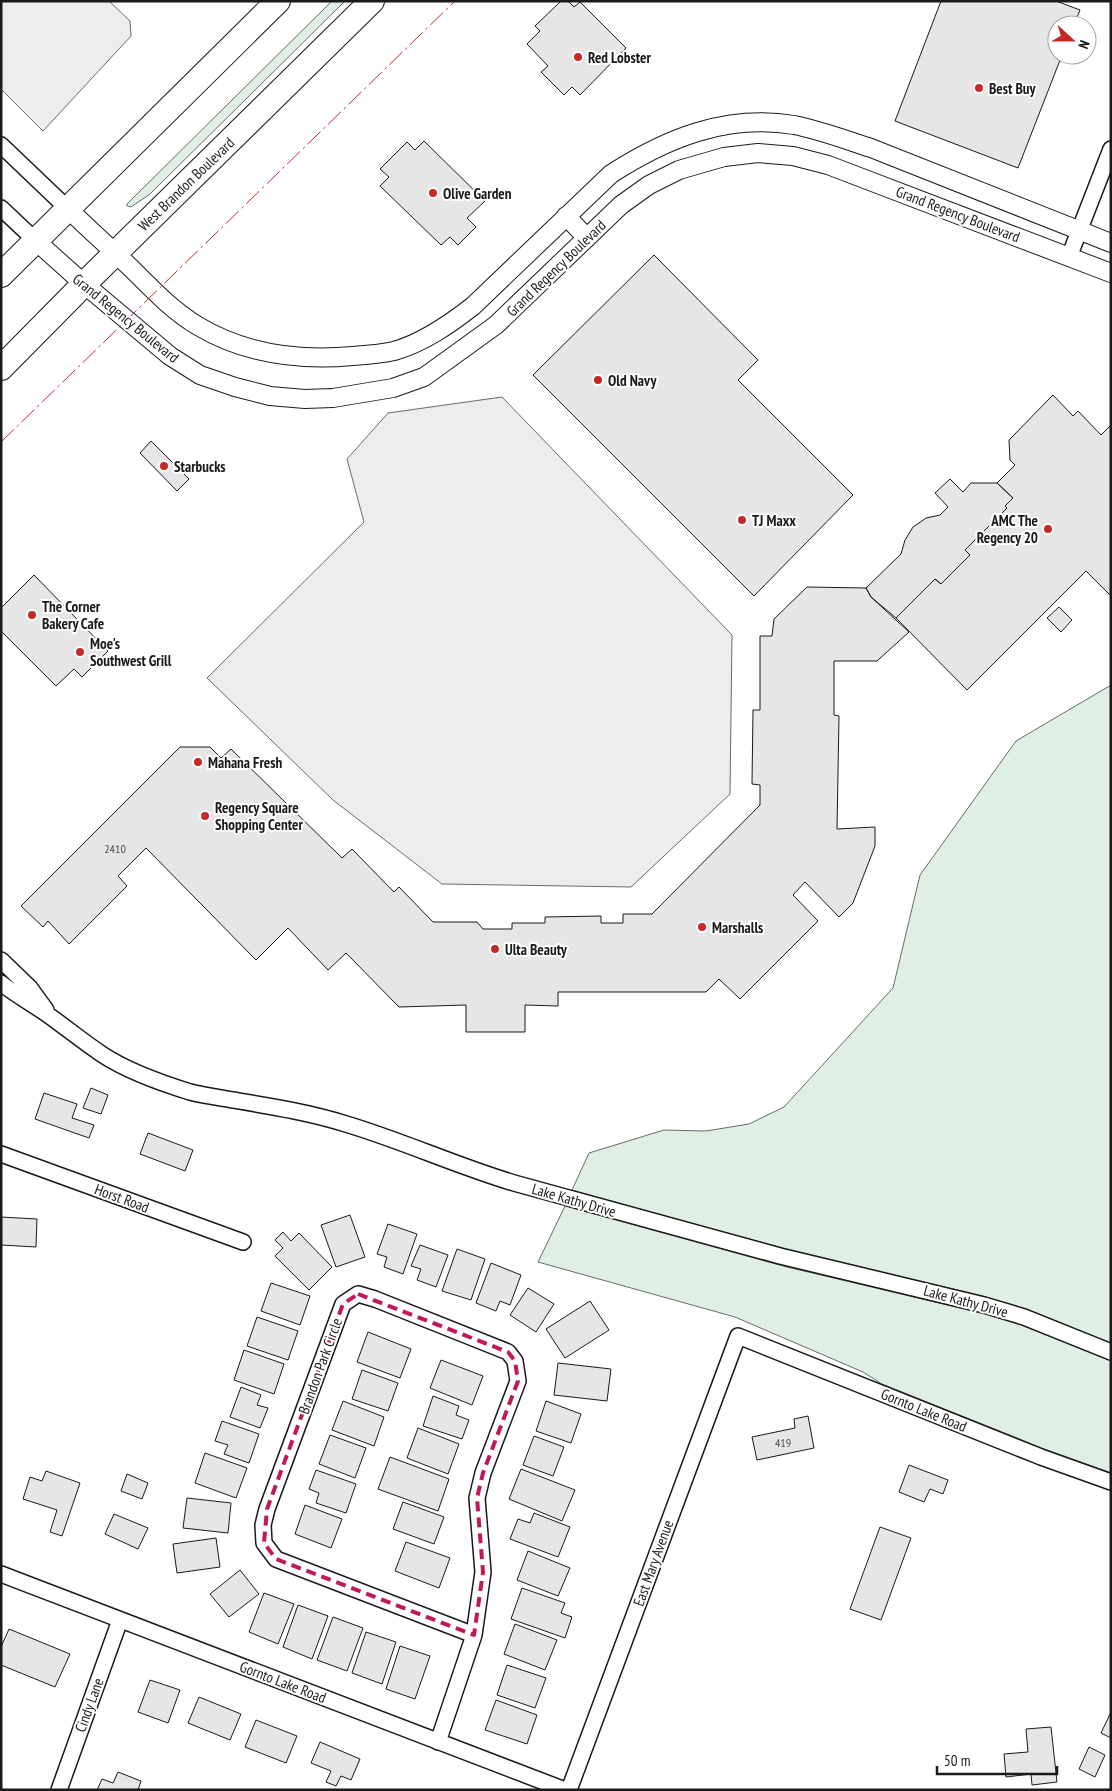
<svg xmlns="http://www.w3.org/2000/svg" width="1112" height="1791" viewBox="0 0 1112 1791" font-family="'PT Sans Narrow',sans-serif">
<rect width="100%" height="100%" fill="#fff"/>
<!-- green -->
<path fill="#e0efe3" stroke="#6a6a6a" d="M332 1H345L150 194 131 207 127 206V204Z
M1111 685V1343L1027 1309 986 1297 782 1248 572 1190 589 1153 664 1130 706 1131 749 1124 784 1107 893 988 920 875 1016 741Z
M565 1206 787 1267 982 1313 1021 1325 1111 1361V1473L1044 1449 882 1384 863 1372 735 1317 538 1262Z"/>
<!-- parking -->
<path fill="#ededed" stroke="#6a6a6a" d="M1 1H109L130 21 131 36 43 131 1 89Z
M502 397 732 635 730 794 631 887 442 884 333 800 207 678 364 522 347 459 388 413Z"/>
<!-- building -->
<path fill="#e6e6e6" stroke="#1a1a1a" d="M561 1H568L574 7 580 2 626 48 580 95 572 87 564 95 541 72 548 66 527 44 540 31 535 26Z
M941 1H1056L1080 10 1074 25H1057V55H1062L1018 168 895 121Z
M424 141 485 201 467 218 476 227 458 245 450 237 441 245 380 186 389 177 380 169 407 142 415 150Z
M654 255 758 360 738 380 853 495 754 596 533 375Z
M1053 395 1073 416 1078 411 1101 435 1111 425V596L1086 571 967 690 896 618 935 579 941 584 970 555 965 550 1007 508 1005 506 1013 498 997 483 1015 465 1010 460 1009 440Z
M151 441 189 479 177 491 140 453Z
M950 479 963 492 971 483H997L1013 498 1005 506 1007 508 965 550 970 555 941 584 935 579 896 618 871 597 866 588 901 554 905 540 913 527 926 518 940 515 948 507 935 493Z
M34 575 108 651 82 677 74 669 56 686 1 631V608Z
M807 587 866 588 871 597 909 632 877 661H834V715L839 716 837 829 875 827V846L853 903 839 917 805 882 793 895 818 921 740 999 719 979 706 992H558V1006L525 1005V1032H466V1005L399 1007 346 953 328 970 288 928 256 960 146 848 118 876 127 886 69 944 48 921 43 927 21 906 180 747H210L221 758 231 749 342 858 352 849 394 892 399 887 433 922H477L483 929H512V923H545V917L601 916V923H623V914H652L760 805V785L752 784 753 710H760V636H772L774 619Z
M1059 607 1072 620 1061 632 1047 618Z
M91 1088 108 1095 101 1114 83 1108Z
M44 1093 77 1104 72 1118 94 1125 89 1138 35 1119Z
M148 1133 193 1150 185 1171 140 1154Z
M350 1215 365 1257 336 1267 321 1225Z
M1 1217 37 1219 36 1247 1 1245Z
M388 1224 417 1234 403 1274 384 1267 387 1257 377 1254Z
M283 1232 291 1241 299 1233 332 1267 309 1290 275 1256 283 1248 275 1240Z
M420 1245 448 1255 436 1287 417 1280 421 1269 411 1266Z
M457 1249 485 1259 471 1300 442 1291Z
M491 1263 521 1275 510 1305 500 1301 496 1311 476 1303Z
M271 1283 310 1296 300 1325 261 1311Z
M528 1288 554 1304 536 1332 510 1315Z
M590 1301 609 1330 565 1358 546 1329Z
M257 1317 298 1331 288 1360 247 1346Z
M368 1332 411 1349 400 1378 357 1362Z
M244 1350 284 1364 274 1394 234 1380Z
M441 1360 483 1376 472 1405 430 1388Z
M558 1363 611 1369 607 1401 554 1395Z
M362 1370 398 1383 388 1411 352 1399Z
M241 1387 261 1395 257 1405 268 1408 260 1428 230 1417Z
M433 1396 459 1406 456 1415 469 1420 462 1439 423 1426Z
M343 1401 384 1417 374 1446 332 1430Z
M546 1401 581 1414 571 1443 536 1431Z
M808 1416 814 1448 757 1460 752 1437 795 1428 794 1419Z
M222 1421 259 1434 249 1463 224 1454 228 1445 215 1441Z
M418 1428 459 1444 448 1474 407 1458Z
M330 1435 366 1448 355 1478 319 1464Z
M534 1436 564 1447 553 1476 523 1465Z
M205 1453 247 1468 236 1498 195 1483Z
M390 1457 449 1479 438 1511 378 1489Z
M909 1465 948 1480 943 1494 930 1489 924 1502 899 1492Z
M521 1469 575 1490 562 1521 509 1499Z
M316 1470 356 1484 346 1513 316 1503 319 1493 309 1489Z
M46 1471 80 1483 62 1536 50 1532 57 1510 23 1499 30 1477 42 1481Z
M127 1474 148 1483 142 1499 121 1491Z
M187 1498 231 1503 228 1533 183 1528Z
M403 1502 444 1517 434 1544 393 1529Z
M305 1505 342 1519 331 1548 295 1534Z
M534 1513 570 1527 558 1557 510 1539 518 1519 530 1523Z
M114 1514 148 1528 138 1549 105 1534Z
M880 1527 911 1538 881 1620 850 1609Z
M216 1538 220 1567 177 1573 173 1544Z
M406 1542 450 1558 439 1588 395 1571Z
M528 1551 570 1568 558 1596 517 1580Z
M240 1570 259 1594 229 1617 210 1594Z
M522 1588 565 1603 561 1613 572 1617 565 1638 511 1619Z
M264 1593 294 1604 278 1644 249 1632Z
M298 1605 328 1616 312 1659 283 1647Z
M333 1617 363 1628 347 1671 317 1660Z
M515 1624 557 1640 545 1670 504 1654Z
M9 1629 70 1654 55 1687 1 1665V1647Z
M366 1632 396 1642 382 1684 352 1673Z
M400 1646 430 1656 415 1699 386 1689Z
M507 1665 546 1678 535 1708 497 1695Z
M150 1680 180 1690 168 1723 138 1712Z
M199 1697 241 1714 230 1740 188 1723Z
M496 1700 537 1715 527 1744 485 1730Z
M1111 1712V1738L1101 1733Z
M256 1720 297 1736 286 1763 245 1747Z
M1051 1727 1057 1782 1032 1785 1031 1774 1006 1777 1004 1754 1028 1752 1026 1729Z
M320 1742 360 1759 351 1780 341 1776 336 1786 326 1782 331 1771 311 1763Z
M1089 1747 1105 1755 1095 1777 1079 1769Z
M118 1772 141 1781 138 1790H97L102 1779 113 1783Z"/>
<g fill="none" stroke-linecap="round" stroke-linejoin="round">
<defs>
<path id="minor" d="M1 145 68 209
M1 208 36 241
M1069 257 1111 149
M1 960 30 988 46 1010
M1 983C17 996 35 1005 51 1017 69 1030 85 1043 103 1055 129 1072 161 1083 190 1092 206 1096 223 1098 239 1101 275 1107 311 1113 346 1124 403 1141 457 1166 514 1183L780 1256 984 1305 1024 1317 1111 1352
M1 1154 243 1242
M1 1574 565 1790
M438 1742 474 1635 483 1572 477 1498 483 1473 518 1381 515 1361 508 1352 375 1299 358 1294 343 1304 267 1509 263 1525 264 1543 276 1559 474 1635
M59 1790 120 1620
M569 1790 738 1336 1041 1457 1111 1482"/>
<path id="tertiary" d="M68 209C89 229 111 249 132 269 153 290 173 311 198 326 245 354 299 361 353 356 366 355 381 354 394 351 423 343 450 324 473 306L611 174C667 138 726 114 794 125 820 130 846 140 871 148L1111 243
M566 216 587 238
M36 241 84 284 170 356 200 375 235 387 270 396 305 399 333 398 393 388 424 377 496 325 621 205 649 185 679 170 724 157 758 153 793 156 828 165 1111 273"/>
<path id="trunk" d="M1 275 278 1
M1 368 84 284 372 1"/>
</defs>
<!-- minor casing -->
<use href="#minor" stroke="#1a1a1a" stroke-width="18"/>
<!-- tertiary casing -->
<use href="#tertiary" stroke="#1a1a1a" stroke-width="20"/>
<!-- trunk casing -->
<use href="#trunk" stroke="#1a1a1a" stroke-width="26"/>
<!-- minor -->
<use href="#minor" stroke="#fff" stroke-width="15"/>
<!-- tertiary -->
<use href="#tertiary" stroke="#fff" stroke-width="18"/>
<!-- trunk -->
<use href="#trunk" stroke="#fff" stroke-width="24"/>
<!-- power -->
<path stroke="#c62828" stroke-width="1" stroke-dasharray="18 4 2.5 4" stroke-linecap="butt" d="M1 442 455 1"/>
</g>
<!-- marked area -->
<path fill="none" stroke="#c2185b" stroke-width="4" stroke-dasharray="10 6" stroke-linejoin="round" d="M358 1294 508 1352 515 1361 518 1381 483 1473 477 1498 483 1572 474 1635 276 1559 264 1543 267 1509 343 1304Z"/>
<!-- markers -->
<g fill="#c62828" stroke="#fff" stroke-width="2">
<circle cx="578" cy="57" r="5"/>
<circle cx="979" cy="88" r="5"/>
<circle cx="433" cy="193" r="5"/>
<circle cx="598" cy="380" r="5"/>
<circle cx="164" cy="466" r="5"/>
<circle cx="742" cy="520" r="5"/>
<circle cx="1048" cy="529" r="5"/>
<circle cx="32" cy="615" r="5"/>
<circle cx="80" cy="652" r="5"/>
<circle cx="198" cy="762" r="5"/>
<circle cx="205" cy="816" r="5"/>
<circle cx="702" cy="927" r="5"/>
<circle cx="495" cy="949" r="5"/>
</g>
<g text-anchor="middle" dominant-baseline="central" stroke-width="4" stroke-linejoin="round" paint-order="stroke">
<!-- number labels -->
<g font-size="12" fill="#4d4d4d">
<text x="115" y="848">2410</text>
<text x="783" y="1442">419</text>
</g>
<!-- poi labels -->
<g font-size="15" font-weight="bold" fill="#1a1a1a" stroke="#fff" text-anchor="start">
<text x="588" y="57">Red Lobster</text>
<text x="989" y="88">Best Buy</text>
<text x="443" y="193">Olive Garden</text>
<text x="608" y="380">Old Navy</text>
<text x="174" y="466">Starbucks</text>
<text x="752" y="520">TJ Maxx</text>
<text x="1038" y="520" text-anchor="end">AMC The<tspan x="1038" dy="17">Regency 20</tspan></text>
<text x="42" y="606">The Corner<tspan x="42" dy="17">Bakery Cafe</tspan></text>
<text x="90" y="643">Moe's<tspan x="90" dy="17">Southwest Grill</tspan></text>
<text x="208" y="762">Mahana Fresh</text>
<text x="215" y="807">Regency Square<tspan x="215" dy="17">Shopping Center</tspan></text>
<text x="712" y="927">Marshalls</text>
<text x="505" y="949">Ulta Beauty</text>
</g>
<!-- street labels -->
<g font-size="15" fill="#1a1a1a" stroke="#fff">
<text transform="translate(186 184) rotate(-44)">West Brandon Boulevard</text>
<text transform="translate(958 214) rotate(21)">Grand Regency Boulevard</text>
<text transform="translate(556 268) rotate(-44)">Grand Regency Boulevard</text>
<text transform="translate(126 318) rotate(39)">Grand Regency Boulevard</text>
<text transform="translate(122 1198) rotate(20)">Horst Road</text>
<text transform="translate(574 1200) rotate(16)">Lake Kathy Drive</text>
<text transform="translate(966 1301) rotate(15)">Lake Kathy Drive</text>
<text transform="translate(320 1366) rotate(-70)">Brandon Park Circle</text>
<text transform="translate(924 1410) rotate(22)">Gornto Lake Road</text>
<text transform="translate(653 1563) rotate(-70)">East Mary Avenue</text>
<text transform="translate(283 1682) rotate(21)">Gornto Lake Road</text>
<text transform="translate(89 1705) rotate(-70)">Cindy Lane</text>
</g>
</g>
<!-- border -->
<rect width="1112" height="1791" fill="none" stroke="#1a1a1a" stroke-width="5"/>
<!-- north arrow -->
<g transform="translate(1072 40) rotate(111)"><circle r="24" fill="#ffffff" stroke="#a3a3a3"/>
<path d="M0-4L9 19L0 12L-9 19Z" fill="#c62828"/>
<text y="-8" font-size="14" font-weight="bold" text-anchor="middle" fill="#1a1a1a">N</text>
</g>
<!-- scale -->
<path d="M937 1766v8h120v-8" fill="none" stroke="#1a1a1a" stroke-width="2.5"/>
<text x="944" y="1766" font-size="15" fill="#1a1a1a" stroke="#ffffff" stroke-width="4" paint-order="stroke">50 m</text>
</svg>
